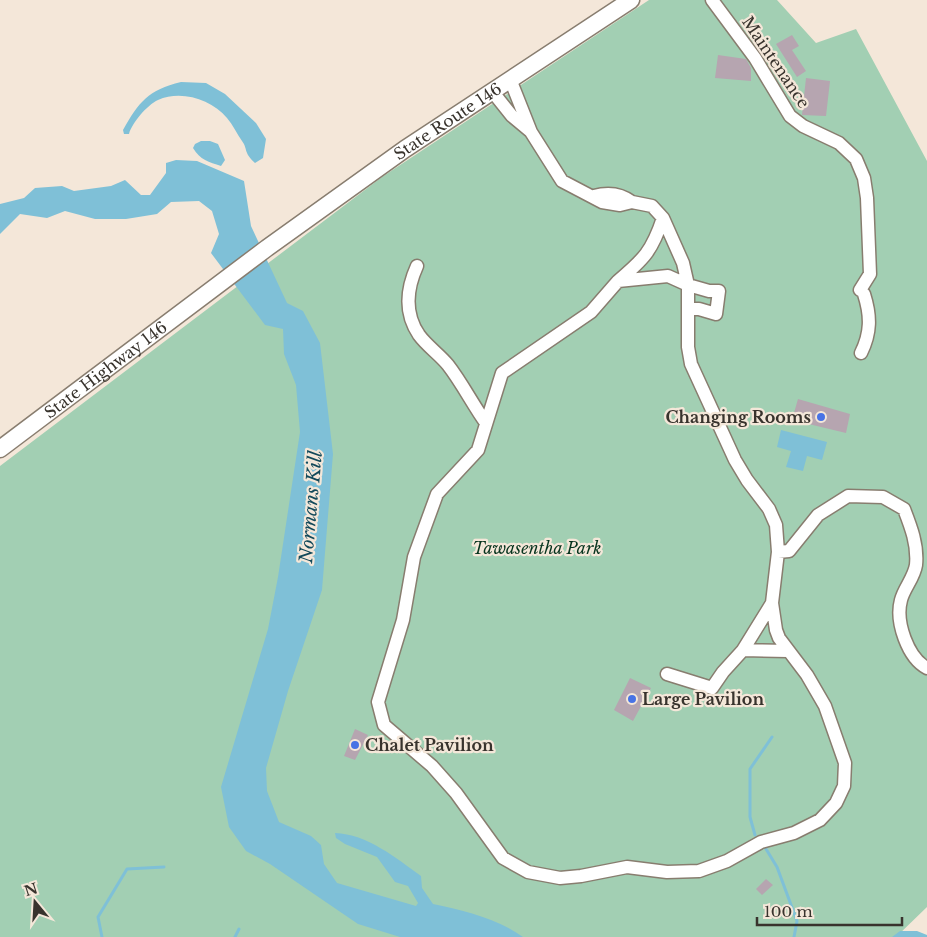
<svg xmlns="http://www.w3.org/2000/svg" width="927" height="937" viewBox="0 0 927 937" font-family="'Libre Baskerville',serif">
<rect width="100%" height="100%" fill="#f4e7d9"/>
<!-- green -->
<path fill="#a2cfb3" d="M649 0H777L816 43 856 29 927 161V907L896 937H0V466L382 177Z"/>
<!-- water -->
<path fill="#7fc0d7" d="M181 82 206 83 225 94 256 123 266 139 263 158 255 163C243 152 248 149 242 141 237 134 233 125 227 118 211 99 181 90 158 100 147 105 132 123 129 134H124L123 130C139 102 148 90 181 82Z
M201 141H210L218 144 225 160 221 166C209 162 200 160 193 148L195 144Z
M176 160 197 161 244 181 251 226 287 303 303 311 320 343 333 454 322 590 288 691 266 768 267 791 279 822 311 836 321 845 324 864 337 883 416 906 418 903 408 886 395 882 377 857 345 844 336 838 335 833C367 834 396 858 421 876L422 888 433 904C463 910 498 919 523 937H400L358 924 270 864 246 851 229 827 221 787 268 629 278 577 300 432 296 385 284 354 283 329 265 325 211 253 219 234 212 211 199 201 171 202 157 214 126 219H95L65 211 47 218 20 214 0 234V204L24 198 35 188 62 186 74 191 111 186 125 180 141 195H150L166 173V163Z
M781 430 827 442 822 460 807 456 803 471 786 467 791 451 777 447Z
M900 931H917L927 935V937H892Z"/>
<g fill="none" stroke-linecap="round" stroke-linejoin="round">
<!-- stream -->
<path stroke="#7fc0d7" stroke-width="3" d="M755 835 750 817V769L772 737
M766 849 777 867 797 921 794 937
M102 937 98 917 127 869 164 867
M235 937 239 929"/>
</g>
<!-- building -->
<path fill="#b6a5b0" d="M792 35 799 46 792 50 806 71 797 77 776 44Z
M718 55 746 59 751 68V81L715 78Z
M806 78 830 81 826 116 802 115Z
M798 399 850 414 846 433 792 420Z
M630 678 651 688 633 721 614 710Z
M355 729 368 735 355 760 344 756Z
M766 879 773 885 762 895 756 889Z"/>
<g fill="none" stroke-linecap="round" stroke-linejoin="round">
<defs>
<path id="minor" d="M712 0 755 58 790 116 803 126 839 143 856 159 864 178 867 198 870 274 860 290
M510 79 531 132 562 181 602 202 620 205 632 202 652 206 663 218 683 263 688 285V347L691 364 735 460 747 480 769 509 776 525 778 552 772 603 776 630 779 638 807 675 825 706 845 763 844 786 836 803 820 820 794 833 761 842 727 861 699 871 667 872 627 867 581 876 560 878 528 872 503 858 456 793 432 766 384 725 378 702 403 620 414 557 437 494 478 450 502 373 591 312 618 281 668 276 688 285 709 291H719L716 314 699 309H689
M492 91 512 116 530 131
M594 196C608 192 620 193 632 202
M417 266C407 288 404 313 419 335 427 346 440 355 448 365 462 383 473 405 486 423
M618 281C644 259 652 251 663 218
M861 353C871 333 871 316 864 294
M778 552 789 551 818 515 848 496 883 497 904 509C911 527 918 545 916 565 914 578 904 588 901 600 895 622 908 658 927 668
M743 650 788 651
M667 674 712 688 723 672 743 650 772 603"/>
<g id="major">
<path id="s1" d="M0 449 267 248 405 149 631 0"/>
</g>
</defs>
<!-- minor casing -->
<use href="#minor" stroke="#887d6f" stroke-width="15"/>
<!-- major casing -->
<use href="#major" stroke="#887d6f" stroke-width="19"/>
<!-- minor -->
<use href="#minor" stroke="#fff" stroke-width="12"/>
<!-- major -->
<use href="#major" stroke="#fff" stroke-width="16"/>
</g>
<!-- markers -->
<g fill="#4873e5" stroke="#f4e7d9" stroke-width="2">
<circle cx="821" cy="417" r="5"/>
<circle cx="632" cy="699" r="5"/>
<circle cx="355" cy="745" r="5"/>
</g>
<g text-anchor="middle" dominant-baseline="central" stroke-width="4.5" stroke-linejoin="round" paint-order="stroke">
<!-- street labels -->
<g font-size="16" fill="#38332d" stroke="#f4e7d9">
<text transform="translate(776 62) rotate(56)">Maintenance</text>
<text stroke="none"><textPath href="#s1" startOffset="555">State Route 146</textPath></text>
<text stroke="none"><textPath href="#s1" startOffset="132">State Highway 146</textPath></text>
</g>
<!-- poi labels -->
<g font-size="16" font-weight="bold" fill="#38332d" stroke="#f4e7d9" text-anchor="start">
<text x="811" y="417" text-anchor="end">Changing Rooms</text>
<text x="642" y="699">Large Pavilion</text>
<text x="365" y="745">Chalet Pavilion</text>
</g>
<!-- park labels -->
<g font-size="16" font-style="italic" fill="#05331d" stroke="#f4e7d9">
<text x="537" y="548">Tawasentha Park</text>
</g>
<!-- water labels -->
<g font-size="18" font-style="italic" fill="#12495a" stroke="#f4e7d9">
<text transform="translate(311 507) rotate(-85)">Normans Kill</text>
</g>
</g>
<!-- north arrow -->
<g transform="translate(35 902) rotate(342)" stroke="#f4e7d9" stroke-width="4" paint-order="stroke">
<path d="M0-4L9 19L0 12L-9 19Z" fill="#38332d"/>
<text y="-8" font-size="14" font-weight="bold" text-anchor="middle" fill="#38332d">N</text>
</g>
<!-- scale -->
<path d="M757 917v8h145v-8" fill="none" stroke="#38332d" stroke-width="2.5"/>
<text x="764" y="917" font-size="15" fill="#38332d" stroke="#f4e7d9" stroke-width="4" paint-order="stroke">100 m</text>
</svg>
